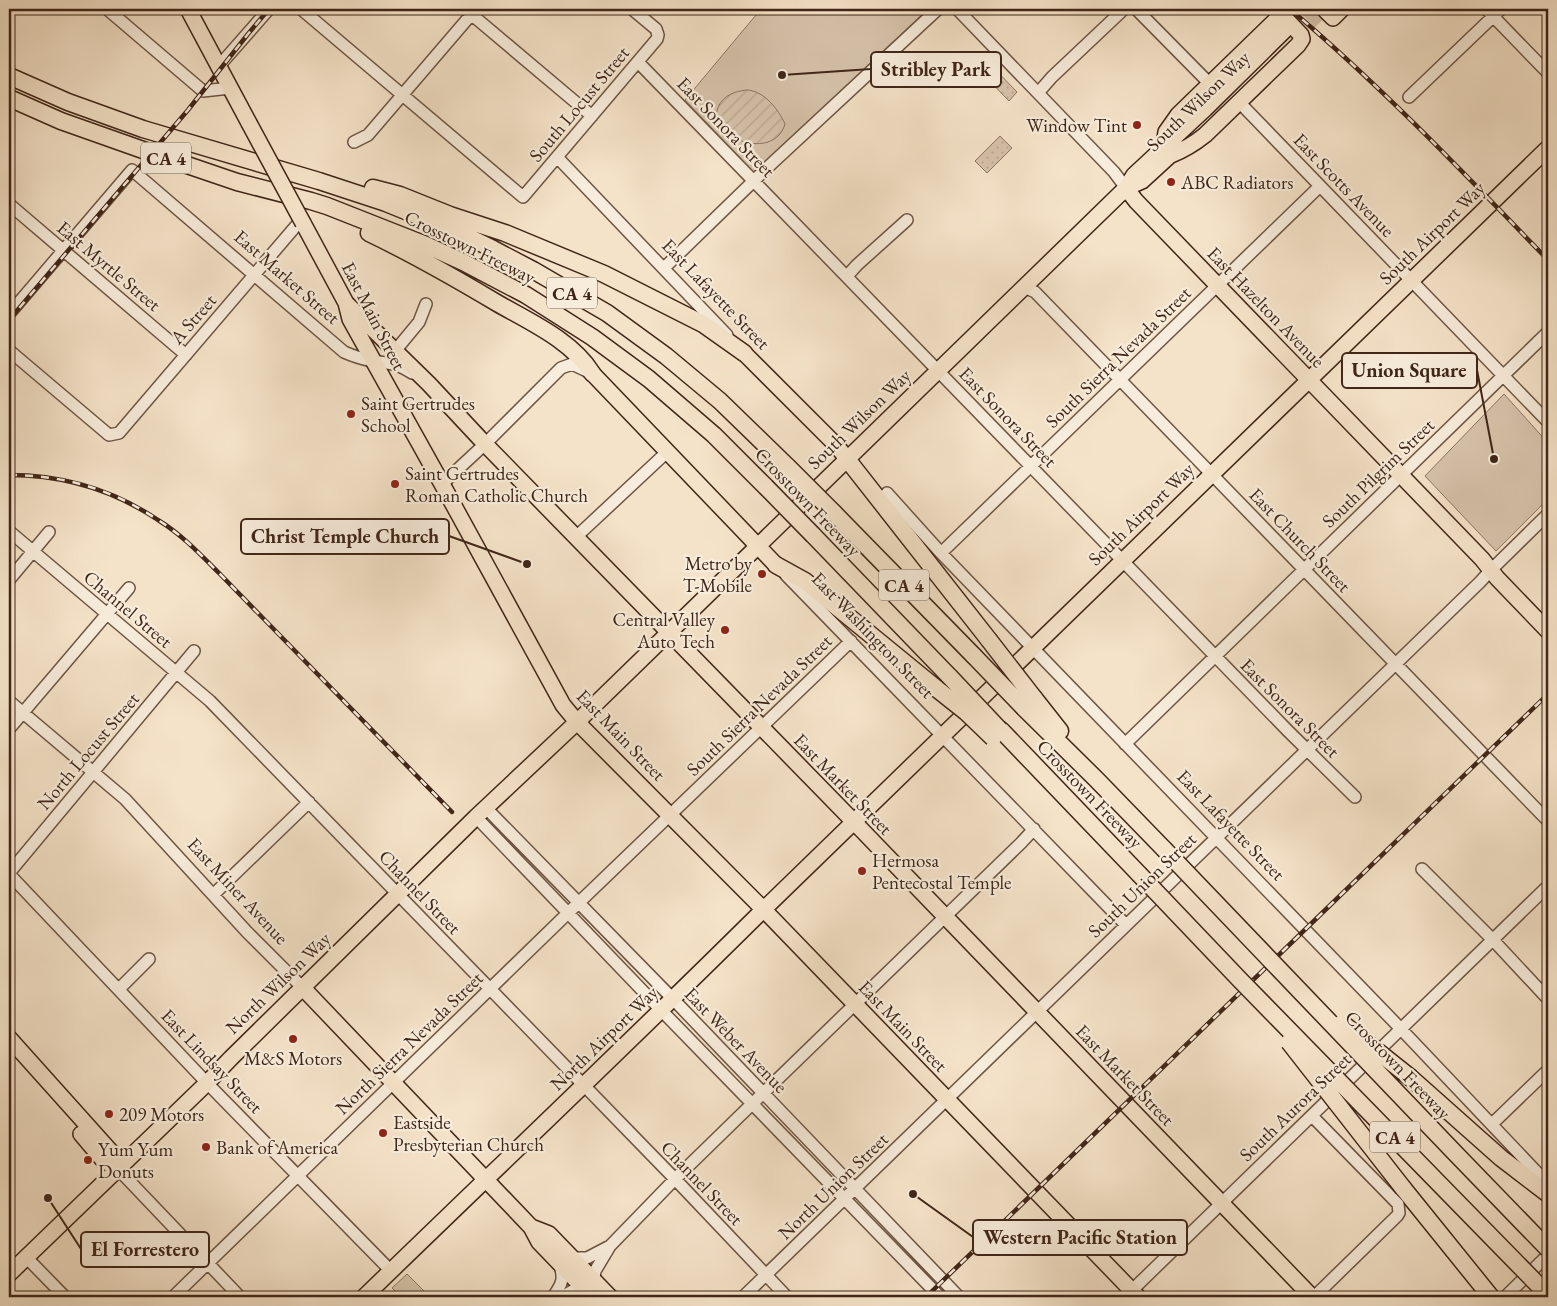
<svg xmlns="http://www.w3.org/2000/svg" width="1557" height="1306" viewBox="0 0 1557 1306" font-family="'EB Garamond',serif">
<defs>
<pattern id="grass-dots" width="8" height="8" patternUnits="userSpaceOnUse" patternTransform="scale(1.25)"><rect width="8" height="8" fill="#d6c3ab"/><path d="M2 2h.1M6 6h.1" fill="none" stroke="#b9a792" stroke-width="1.8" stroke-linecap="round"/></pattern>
<pattern id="garden-furrows" width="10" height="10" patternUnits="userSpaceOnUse" patternTransform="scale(1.25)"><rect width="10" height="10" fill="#d6c3ab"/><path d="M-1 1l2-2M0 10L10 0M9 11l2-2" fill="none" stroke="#b9a792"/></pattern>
</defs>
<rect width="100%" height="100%" fill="#f5e3c9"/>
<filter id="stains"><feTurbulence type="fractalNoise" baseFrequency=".004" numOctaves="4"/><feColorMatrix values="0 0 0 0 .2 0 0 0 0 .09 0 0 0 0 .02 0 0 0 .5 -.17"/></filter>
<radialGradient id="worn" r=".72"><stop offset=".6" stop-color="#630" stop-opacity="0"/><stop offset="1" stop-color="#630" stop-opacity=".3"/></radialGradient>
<!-- grass -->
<path fill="url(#grass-dots)" stroke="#8b7462" d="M988 62 1017 92 1009 101 979 70Z
M1000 136 1012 148 987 173 975 161Z"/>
<!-- park -->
<path fill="#d6c3ab" stroke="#8b7462" d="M761 9H928L754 172 685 100Z
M1504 394 1548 443V499L1496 551 1425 476Z
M407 1274 430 1297H401L392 1288Z"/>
<!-- garden -->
<path fill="url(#garden-furrows)" stroke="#8b7462" d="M748 90C765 92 778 109 785 124 776 156 726 145 716 119 716 99 731 91 748 90Z"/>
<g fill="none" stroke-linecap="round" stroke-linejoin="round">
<!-- major-tunnel -->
<path stroke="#d1bda6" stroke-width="15" stroke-dasharray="15 8" stroke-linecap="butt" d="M1285 30 1307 9
M1293 38 1323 9"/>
<defs>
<path id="minor" d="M107 9 203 91 230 88
M301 9 523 197 657 39 658 35 656 29 632 9
M465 9 592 116
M957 9 1114 172 1126 188
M1136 9 1210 84
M1486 9 1548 73
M638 62 1288 731 1355 797
M219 66 269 9
M1038 93 1052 77 1124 9
M1409 97 1501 9
M1239 102 1548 422
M354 142 368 135 476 9
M557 157 727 335
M9 204 186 355
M664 268 768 167 938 9
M847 276 857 265 907 220
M1024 287 1035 292 1548 821
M9 314 132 170 344 352C353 356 363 359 372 361 391 364 395 362 412 373
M395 351 419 322 426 304
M11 352 109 435 119 433 301 220
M442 484 485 444 561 368 572 364 591 373
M887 493 941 553 1401 1029 1548 1184
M9 531 210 701 675 1179 787 1297
M576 537 667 452
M941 553 1320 186
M786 575 1126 925
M9 580 49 532
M9 701 125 799 247 932 302 987
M9 729 129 588
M1125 744 1548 332
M486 808 673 999 959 1297
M476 817 662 1011 940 1297
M1422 869 1493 940 1548 999
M9 873 194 651
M9 874 207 1083 391 1271
M214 894 309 802
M119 989 149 959
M1312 1116 1398 1204 1399 1213 1397 1216 1314 1297
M1492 1124 1548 1070
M117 1168 240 1297
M26 1257 65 1297
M571 1258H587L608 1247
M596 1284 594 1277 595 1271 610 1246 675 1179 752 1104 1021 843 1034 829
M173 1297 568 913 851 641
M553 1297C562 1284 565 1279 559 1263
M562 1297 574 1290 587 1292
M743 1297 1480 582 1491 570 1548 514
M1125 1297 1548 886
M1505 1297 1548 1255"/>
<path id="major" d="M188 9 249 123
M1324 9 1333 18 1342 9
M1164 144 1166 132 1178 115 1280 16H1283L1301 35 1302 39 1298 45 1205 135C1195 143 1184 150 1171 155
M1126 188 1136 201 1482 559 1497 578 1548 631
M1126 188 1142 181 1178 148
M303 223 346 303 350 319 442 484 563 705 577 722 767 913 1138 1297
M346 303 429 384 485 444 857 825 1312 1297
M744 353 837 446 847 459
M592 373 776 565
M302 987 531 1227 539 1242 592 1297
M9 1038 113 1154 117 1168
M81 1134 103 1160 117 1168
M531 1227 549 1234 610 1297
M9 1274 207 1083 231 1058 476 817 577 722 1126 188 1134 175 1205 109 1285 30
M364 1297C497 1168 631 1041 763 910L1548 148"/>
<path id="highway" d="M9 76 68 102 143 129 319 181 386 203 460 233 493 249 533 270 607 313 666 356 720 401 788 467
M9 98 61 121 143 150 237 182 311 201 327 206 426 245 463 262 526 295 592 337 649 379 714 435 766 487
M373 188 400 195 450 215 505 233 604 274 703 324 744 353
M369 233C413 254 455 278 497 303 530 322 571 340 592 373
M847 459 989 640
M834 513 974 656
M813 535 950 677
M776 565 805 581 937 689
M1034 698 1060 731
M1024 708 1096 779 1164 849
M1001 730 1139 874
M1411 1078 1501 1158 1548 1194
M1403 1188 1491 1297"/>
</defs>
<!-- minor casing -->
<use href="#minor" stroke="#6d5544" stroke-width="14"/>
<!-- major casing -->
<use href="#major" stroke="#402618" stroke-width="18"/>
<!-- highway casing -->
<use href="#highway" stroke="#402618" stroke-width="19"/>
<!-- minor -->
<use href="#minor" stroke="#f8eddc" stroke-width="11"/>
<!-- major -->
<use href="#major" stroke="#f5e3c9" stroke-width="15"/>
<!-- highway -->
<use href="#highway" stroke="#f5e3c9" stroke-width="16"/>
<defs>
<path id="rail" d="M1290 9C1382 87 1464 173 1548 260
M9 320 188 110 248 34 269 9
M9 475C64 475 112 489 158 520 181 534 200 554 219 573L452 812
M926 1297 1548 694"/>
</defs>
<!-- rail casing -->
<use href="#rail" stroke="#402618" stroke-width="4.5"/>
<!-- rail -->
<use href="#rail" stroke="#f8eddc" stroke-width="2.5" stroke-dasharray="8" stroke-linecap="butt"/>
<defs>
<path id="major-bridge" d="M249 123 303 223"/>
<path id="highway-bridge" d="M788 467 834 513
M766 487 813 535
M989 640 1034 698
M974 656 1024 708
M950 677 1000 730
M937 689 966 712 993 738
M1164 849 1456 1154 1548 1249
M1139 874 1241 981 1548 1295
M1342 1023 1411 1078
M1289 1042 1403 1188"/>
</defs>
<!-- major-bridge casing -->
<use href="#major-bridge" stroke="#402618" stroke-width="18" stroke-linecap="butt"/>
<!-- highway-bridge casing -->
<use href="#highway-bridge" stroke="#402618" stroke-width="19" stroke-linecap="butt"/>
<!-- major-bridge -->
<use href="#major-bridge" stroke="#f5e3c9" stroke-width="15"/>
<!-- highway-bridge -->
<use href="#highway-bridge" stroke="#f5e3c9" stroke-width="16"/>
</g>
<!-- markers -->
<g fill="#8f2418" stroke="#f8eddc" stroke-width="2">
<circle cx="1137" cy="125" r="5"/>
<circle cx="1171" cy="182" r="5"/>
<circle cx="351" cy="414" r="5"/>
<circle cx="395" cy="484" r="5"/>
<circle cx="762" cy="574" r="5"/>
<circle cx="725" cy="630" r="5"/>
<circle cx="862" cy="871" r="5"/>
<circle cx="293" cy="1039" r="5"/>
<circle cx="109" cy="1114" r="5"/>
<circle cx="383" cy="1133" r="5"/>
<circle cx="206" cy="1147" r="5"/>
<circle cx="88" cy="1160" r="5"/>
</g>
<g text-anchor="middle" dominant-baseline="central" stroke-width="4.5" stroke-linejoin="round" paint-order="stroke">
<!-- shield labels -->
<g fill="#f8eddc" stroke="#776253" stroke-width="1">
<rect x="141" y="142.5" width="50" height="31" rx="4"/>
<rect x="547" y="277.5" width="50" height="31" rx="4"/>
<rect x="879" y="569.5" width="50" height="31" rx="4"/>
<rect x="1370" y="1121.5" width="50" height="31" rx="4"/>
</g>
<g font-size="18" font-weight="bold" fill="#402618">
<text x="166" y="158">CA 4</text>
<text x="572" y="293">CA 4</text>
<text x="904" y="585">CA 4</text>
<text x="1395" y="1137">CA 4</text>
</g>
<!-- street labels -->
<g font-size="19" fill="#402618" stroke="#f8eddc">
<text transform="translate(1198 101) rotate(-44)">South Wilson Way</text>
<text transform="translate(579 104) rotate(-50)">South Locust Street</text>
<text transform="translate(726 127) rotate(46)">East Sonora Street</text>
<text transform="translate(1344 185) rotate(46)">East Scotts Avenue</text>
<text transform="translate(1432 233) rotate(-44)">South Airport Way</text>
<text transform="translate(470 247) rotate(26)">Crosstown Freeway</text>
<text transform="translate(109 266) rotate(40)">East Myrtle Street</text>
<text transform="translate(287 277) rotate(41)">East Market Street</text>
<text transform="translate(716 294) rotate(46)">East Lafayette Street</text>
<text transform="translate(1266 307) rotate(46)">East Hazelton Avenue</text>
<text transform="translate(374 316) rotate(63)">East Main Street</text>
<text transform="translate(193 319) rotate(-49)">A Street</text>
<text transform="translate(1118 357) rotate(-44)">South Sierra Nevada Street</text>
<text transform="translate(1008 417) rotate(46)">East Sonora Street</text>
<text transform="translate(859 419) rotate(-44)">South Wilson Way</text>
<text transform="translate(1378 473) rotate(-44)">South Pilgrim Street</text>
<text transform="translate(808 502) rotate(46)">Crosstown Freeway</text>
<text transform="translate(1141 514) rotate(-44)">South Airport Way</text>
<text transform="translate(1300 540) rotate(46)">East Church Street</text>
<text transform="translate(128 609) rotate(40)">Channel Street</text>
<text transform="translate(873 635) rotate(46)">East Washington Street</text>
<text transform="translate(759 705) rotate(-44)">South Sierra Nevada Street</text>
<text transform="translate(1290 708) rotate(45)">East Sonora Street</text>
<text transform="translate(621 735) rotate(46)">East Main Street</text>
<text transform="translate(88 751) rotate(-50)">North Locust Street</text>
<text transform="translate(843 784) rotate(46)">East Market Street</text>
<text transform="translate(1090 794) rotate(46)">Crosstown Freeway</text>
<text transform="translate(1231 825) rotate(46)">East Lafayette Street</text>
<text transform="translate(1142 885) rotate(-44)">South Union Street</text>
<text transform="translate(238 891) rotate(47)">East Miner Avenue</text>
<text transform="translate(420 892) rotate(46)">Channel Street</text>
<text transform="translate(278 983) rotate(-44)">North Wilson Way</text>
<text transform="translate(903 1026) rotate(46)">East Main Street</text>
<text transform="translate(604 1038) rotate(-44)">North Airport Way</text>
<text transform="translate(736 1040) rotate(46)">East Weber Avenue</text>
<text transform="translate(409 1043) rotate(-44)">North Sierra Nevada Street</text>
<text transform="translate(212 1061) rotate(46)">East Lindsay Street</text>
<text transform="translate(1398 1065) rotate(46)">Crosstown Freeway</text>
<text transform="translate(1125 1075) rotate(46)">East Market Street</text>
<text transform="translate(1295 1107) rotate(-44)">South Aurora Street</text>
<text transform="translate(702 1183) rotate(46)">Channel Street</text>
<text transform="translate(833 1186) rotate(-44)">North Union Street</text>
</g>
<!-- poi labels -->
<g font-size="19" fill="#402618" stroke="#f8eddc" text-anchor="start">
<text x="1127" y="125" text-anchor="end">Window Tint</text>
<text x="1181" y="182">ABC Radiators</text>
<text x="361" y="403">Saint Gertrudes<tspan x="361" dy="22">School</tspan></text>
<text x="405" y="473">Saint Gertrudes<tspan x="405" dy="22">Roman Catholic Church</tspan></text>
<text x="752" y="563" text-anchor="end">Metro by<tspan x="752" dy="22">T-Mobile</tspan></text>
<text x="715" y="619" text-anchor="end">Central Valley<tspan x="715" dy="22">Auto Tech</tspan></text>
<text x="872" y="860">Hermosa<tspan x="872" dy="22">Pentecostal Temple</tspan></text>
<text x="293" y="1058" text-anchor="middle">M&amp;S Motors</text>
<text x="119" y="1114">209 Motors</text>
<text x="393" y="1122">Eastside<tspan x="393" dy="22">Presbyterian Church</tspan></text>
<text x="216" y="1147">Bank of America</text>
<text x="98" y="1149">Yum Yum<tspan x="98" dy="22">Donuts</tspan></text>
</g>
</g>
<!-- callouts -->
<path fill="none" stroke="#402618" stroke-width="2" d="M782 75L871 69M1494 459L1477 370M527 564L449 536M913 1194L973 1237M48 1198L81 1249"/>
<g fill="#402618" stroke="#f8eddc" stroke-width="2">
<circle cx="782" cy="75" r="5"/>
<circle cx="1494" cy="459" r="5"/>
<circle cx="527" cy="564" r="5"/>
<circle cx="913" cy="1194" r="5"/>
<circle cx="48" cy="1198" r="5"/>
</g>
<g fill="#f8eddc" stroke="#402618" stroke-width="2">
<rect x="871" y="52" width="130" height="35" rx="5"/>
<rect x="1342" y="353" width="135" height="35" rx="5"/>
<rect x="241" y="519" width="208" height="35" rx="5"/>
<rect x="973" y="1220" width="214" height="35" rx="5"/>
<rect x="81" y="1232" width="128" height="35" rx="5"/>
</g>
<g font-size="20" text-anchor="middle" font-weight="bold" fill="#402618">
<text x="936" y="76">Stribley Park</text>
<text x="1409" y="377">Union Square</text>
<text x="345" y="543">Christ Temple Church</text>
<text x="1080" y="1244">Western Pacific Station</text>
<text x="145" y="1256">El Forrestero</text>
</g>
<!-- margin -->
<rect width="1557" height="1306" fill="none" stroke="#f5e3c9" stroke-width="30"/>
<rect x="10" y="10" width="1537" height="1286" fill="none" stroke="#402618" stroke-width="2.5"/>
<rect x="15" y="15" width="1527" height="1276" fill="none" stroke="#402618"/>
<rect width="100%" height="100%" filter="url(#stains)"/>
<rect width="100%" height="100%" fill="url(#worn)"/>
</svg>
